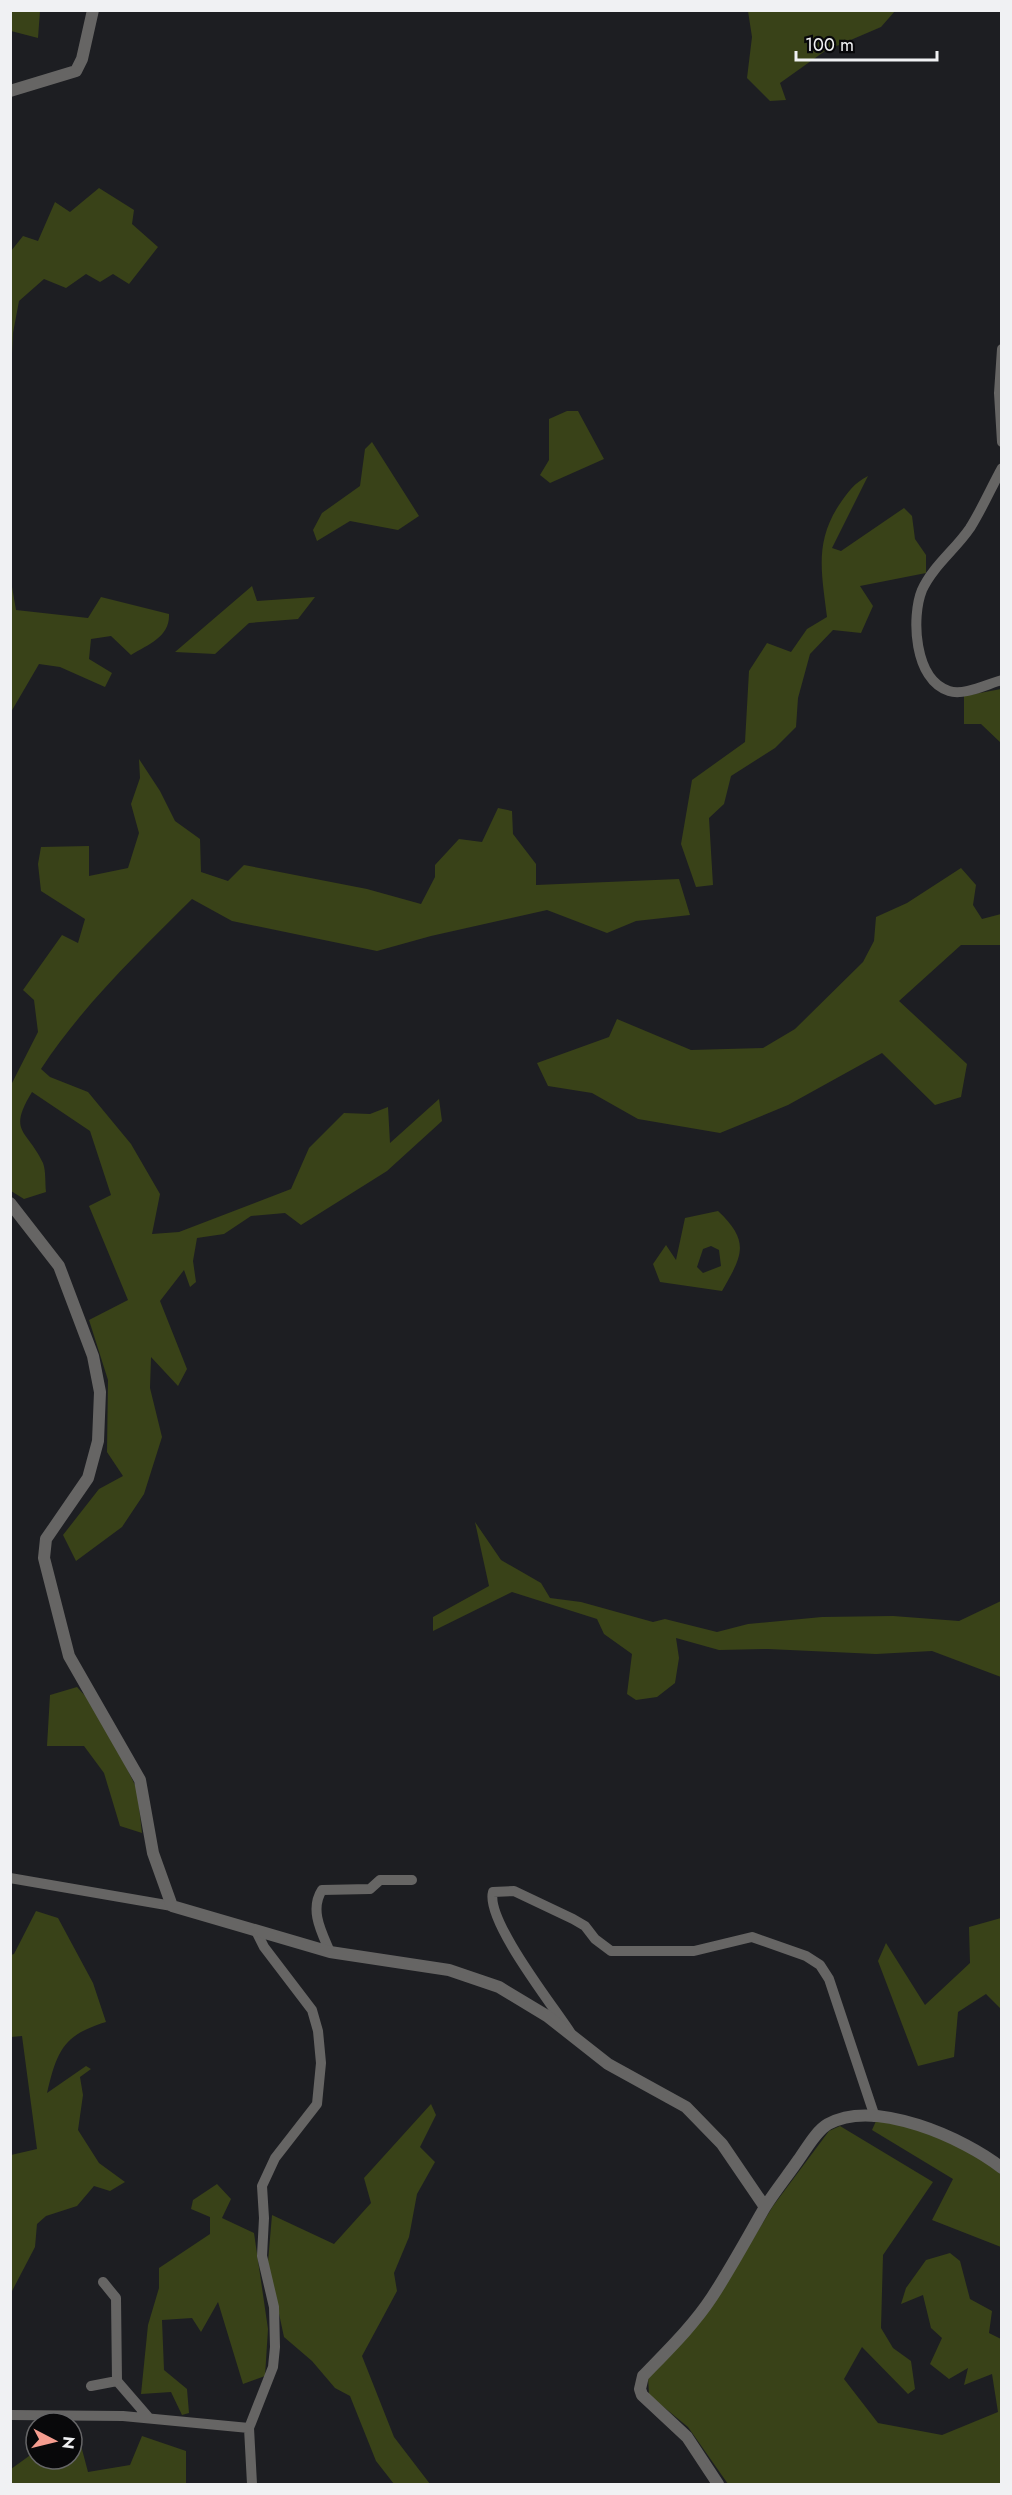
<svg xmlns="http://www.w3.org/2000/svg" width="1012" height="2495" viewBox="0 0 1012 2495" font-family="Jost,sans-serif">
<rect width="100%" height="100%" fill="#1d1e22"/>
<!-- green -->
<path fill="#394218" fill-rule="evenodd" d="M11 10 40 11 38 38 11 31Z
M748 11V10L895 11 881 27 825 51 780 83 786 100 770 101 747 78 752 37Z
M99 188 134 210 132 224 158 247 129 284 113 274 100 282 86 274 66 288 44 279 19 301 13 333 11 374V251L23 236 38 241 55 202 70 212Z
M567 411H578L604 459 550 483 540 475 549 460V419Z
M372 442 419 516 398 530 350 521 317 541 313 530 322 513 360 486 365 449Z
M868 476 832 548 841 551 904 508 912 516 915 539 926 555V573L860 586 873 606 861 633 833 630 810 654 798 698 796 727 775 748 731 776 724 804 709 818 713 885 696 887 681 844 692 780 745 742 749 671 767 643 791 652 807 629 827 617C822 575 814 543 839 505 848 492 854 483 868 476Z
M11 581 16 610 88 618 101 597 169 614C170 637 149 644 131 655L111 636 91 639 89 659 112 673 105 687 60 667 39 664 11 712Z
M252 586 257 601 315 597 298 619 249 623 215 654 175 652Z
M1001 689V743L981 724H964V696Z
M139 759 160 791 175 821 200 839 201 872 228 881 244 865 367 889 421 904 435 877V865L459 839 482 842 498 808 512 811 513 834 536 864V885L679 879 690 915 636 921 607 933 547 910 431 936 377 951 232 921 192 899C139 952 82 1006 41 1069L50 1077 88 1092 131 1144 160 1194 152 1234 179 1232 291 1189 309 1148 344 1113 370 1114 388 1107 390 1143 439 1099 442 1121 387 1171 301 1225 285 1213 251 1216 224 1234 197 1238 193 1261 196 1282 190 1287 184 1270 160 1301 187 1369 178 1386 151 1357 150 1388 162 1437 144 1494 122 1527 76 1561 63 1535 99 1489 123 1476 107 1452 108 1380 89 1320 128 1300 89 1206 111 1195 90 1131 32 1092C7 1133 27 1129 43 1163 46 1171 45 1183 46 1192L24 1199 11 1191V1085L38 1032 34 1000 23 990 62 935 78 943 85 919 41 891 38 864 41 847 89 846V876L128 868 139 833 131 804 140 778Z
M961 868 976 885 973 905 982 919 1001 914V945H961L899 1001 967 1064 961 1097 935 1105 882 1053 788 1105 720 1133 638 1119 592 1093 548 1086 537 1063 609 1037 617 1019 691 1050 763 1048 795 1029 863 962 874 941 876 917 907 903Z
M718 1211C751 1242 742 1256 722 1291L660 1282 653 1264 666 1245 676 1260 685 1218ZM711 1246 719 1250 721 1266 703 1273 697 1267 703 1249Z
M475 1522 501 1560 541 1583 550 1598 581 1602 653 1622 665 1619 717 1632 748 1624 822 1617 893 1616 959 1621 1001 1601V1677L932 1651 876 1654 768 1649 719 1650 676 1638 679 1658 675 1683 657 1697 636 1700 627 1694 632 1654 604 1634 597 1619 512 1592 433 1631V1617L489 1586Z
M77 1687 98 1710 137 1789 142 1833 120 1826 104 1773 84 1746H47L50 1695Z
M36 1911 58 1918 93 1983 106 2022C63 2035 57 2051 47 2093L86 2066 91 2069 80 2077 83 2095 78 2130 99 2163 125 2182 110 2191 94 2186 77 2206 46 2216 37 2224 35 2247 11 2293V2155L37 2149 22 2036 11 2037V1955L14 1954Z
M1001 1918V2009L986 1994 958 2012 954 2057 918 2066 878 1961 886 1943 925 2005 970 1963 969 1927Z
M431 2104 436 2115 420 2147 435 2162 417 2194 409 2237 394 2273 397 2291 362 2356 394 2437 430 2484H394L376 2461 350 2396 335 2388 312 2361 284 2337 268 2262 272 2215 334 2244 371 2203 364 2178Z
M876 2121 912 2127 963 2146 1001 2174V2247L932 2220 953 2179 872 2130Z
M840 2126 933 2182 883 2255 881 2328 893 2348 911 2361 915 2389 908 2394 862 2347 844 2379 878 2423 942 2435 998 2412 992 2374 964 2385 968 2368 949 2379 930 2364 942 2338 931 2328 923 2295 901 2304 906 2288 926 2260 950 2253 960 2261 970 2299 992 2311 989 2333 1001 2339V2484H728L688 2427 649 2395 648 2376 713 2305 773 2206 829 2131Z
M217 2184 231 2199 222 2218 254 2233 268 2329 265 2376 243 2384 218 2302 201 2332 192 2318 162 2320 164 2370 187 2389 189 2413 182 2415 171 2392 141 2394 148 2325 159 2288V2268L210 2234V2217L191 2209 193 2200Z
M75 2423 88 2472 130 2465 142 2436 186 2451V2484H11V2469L36 2451V2459H72V2425Z"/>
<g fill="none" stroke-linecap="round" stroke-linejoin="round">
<!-- minor -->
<path stroke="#666564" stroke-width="10" d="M1002 349 999 393 1002 442
M1002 468C991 488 982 509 970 528 955 550 933 566 922 590 911 617 914 680 949 691 964 696 987 684 1002 680
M10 1878 172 1906
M330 1952C322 1933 309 1910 322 1890L370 1889 380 1880H412
M570 2032C554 2007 485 1920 493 1892L514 1891 573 1919 585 1926 595 1939 611 1951H694L752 1937 806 1956 820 1965 829 1979 875 2117
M103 2282 116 2298 117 2381
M91 2386 117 2381 149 2418
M10 2415 123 2416 249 2428
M252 2484 249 2428 273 2367 275 2347 274 2307 262 2256 264 2218 262 2186 275 2158 317 2104 321 2063 318 2031 312 2010 264 1947 256 1931"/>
<!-- tertiary -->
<path stroke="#666564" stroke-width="12" d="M10 91 76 71 82 59 93 10
M10 1203 59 1266 93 1356 100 1392 98 1441 88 1478 46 1539 44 1558 69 1656 140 1780 153 1853 172 1906 330 1952 449 1970 499 1987 547 2016 608 2064 686 2107 722 2144 765 2207
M718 2484 687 2437 642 2395 640 2389 643 2376C667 2351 693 2326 712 2297 731 2268 747 2238 765 2207 775 2191 788 2175 799 2159 807 2148 816 2131 828 2124 875 2098 964 2138 1002 2168"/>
</g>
<!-- border -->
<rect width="1012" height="2495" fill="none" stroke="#f0f1f3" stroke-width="24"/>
<!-- north arrow -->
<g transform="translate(54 2441) rotate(97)"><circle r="28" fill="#08080a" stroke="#656567" stroke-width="1.5"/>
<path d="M0-4.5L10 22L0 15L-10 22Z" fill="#f59d90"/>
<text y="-9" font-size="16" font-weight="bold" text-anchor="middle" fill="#f0f1f3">N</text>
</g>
<!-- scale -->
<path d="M796 51v9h141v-9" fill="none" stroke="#f0f1f3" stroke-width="3"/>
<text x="805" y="51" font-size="18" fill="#f0f1f3" stroke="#08080a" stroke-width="4.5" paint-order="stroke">100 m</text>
</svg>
